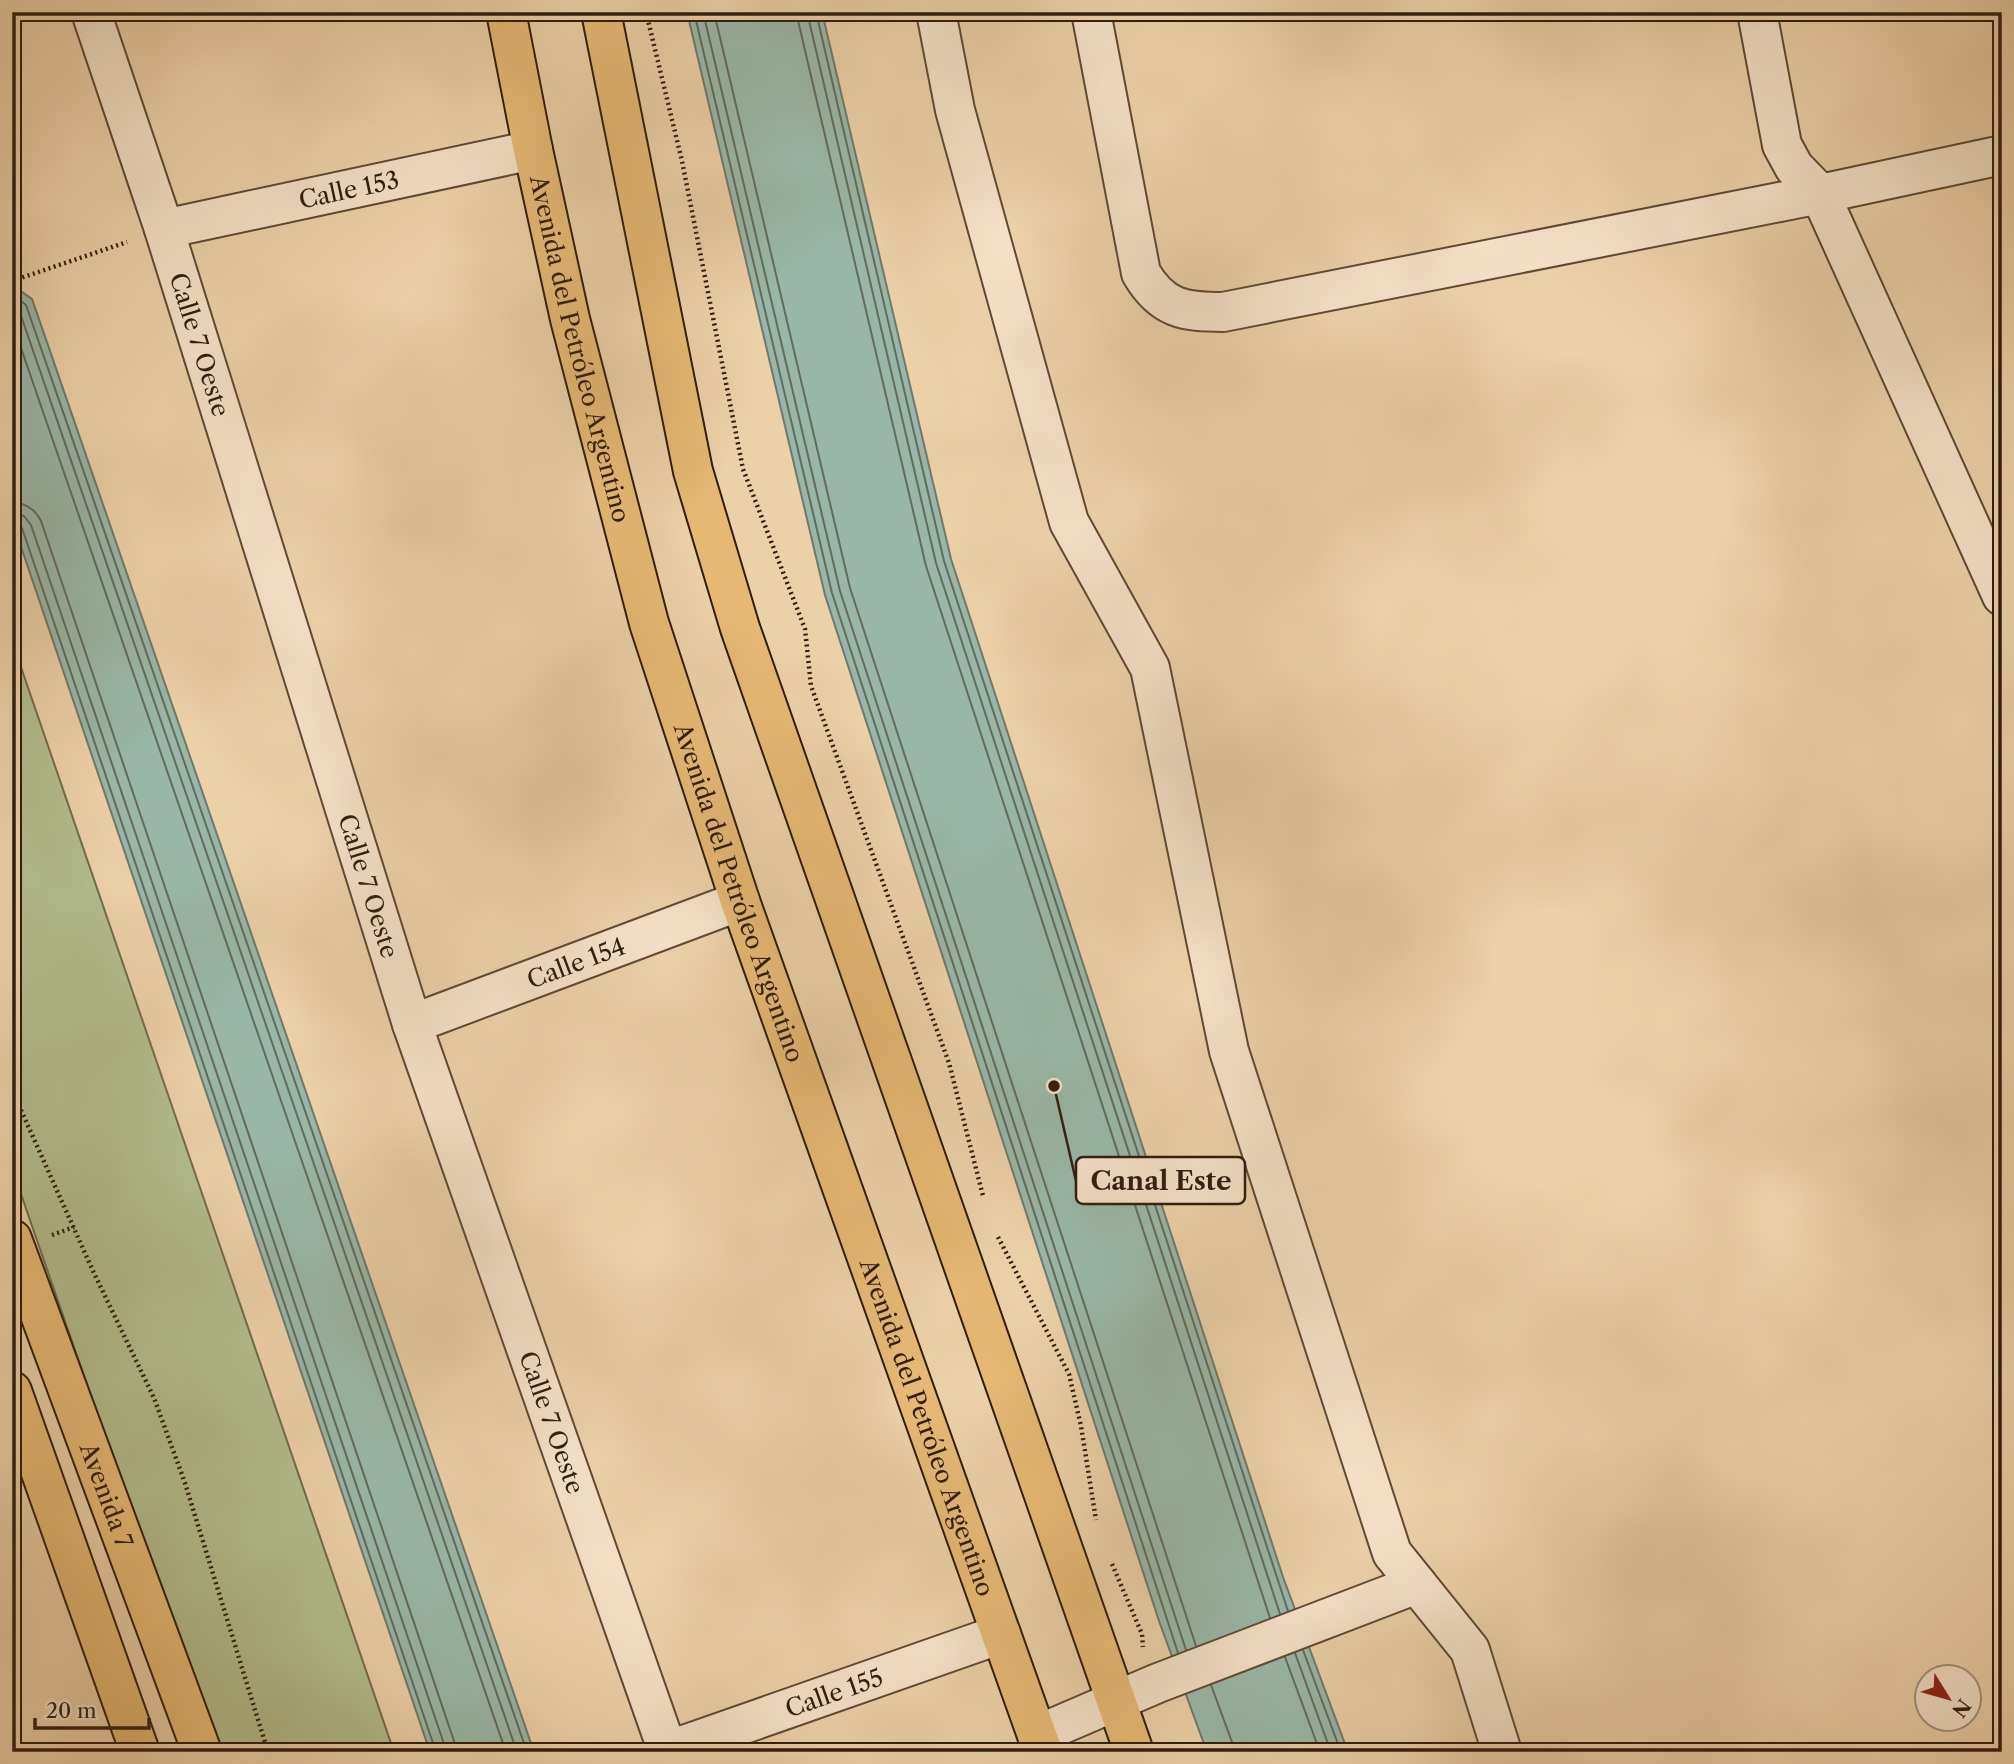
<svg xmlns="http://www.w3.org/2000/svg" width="2014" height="1764" viewBox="0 0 2014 1764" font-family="'Libre Caslon Text',serif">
<rect width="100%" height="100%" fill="#ecd0a7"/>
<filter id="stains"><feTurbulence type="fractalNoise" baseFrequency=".00286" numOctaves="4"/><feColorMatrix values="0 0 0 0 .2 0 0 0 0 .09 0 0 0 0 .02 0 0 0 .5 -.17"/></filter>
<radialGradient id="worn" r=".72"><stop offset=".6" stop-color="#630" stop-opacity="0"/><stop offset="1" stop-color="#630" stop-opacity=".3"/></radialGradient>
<!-- green -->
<path fill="#b2bc8b" stroke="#716c4d" stroke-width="2" d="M12 641 394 1752H214L12 1168Z"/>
<!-- water -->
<path fill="#99b7a8" stroke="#6f796b" stroke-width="2" d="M687 12H822L951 559 1283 1577 1348 1752H1207L1159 1621 825 595Z
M12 285 32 299 534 1752H430L12 520Z"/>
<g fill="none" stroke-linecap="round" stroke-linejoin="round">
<!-- shore -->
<path stroke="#646a5c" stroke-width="2" d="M694 12 832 593 1178 1653
M703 12 840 591 1186 1650
M714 12 850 588 1196 1646
M796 12 926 566 1270 1618
M807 12 936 563 1280 1614
M816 12 944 561 1288 1611
M12 294 26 305 527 1752
M12 304 19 310 517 1752
M12 322 506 1752
M12 502C26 503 35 509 41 521L454 1741 456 1752
M12 513 24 516 31 525 444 1744 445 1752
M12 522 18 523 22 528 436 1752
M1303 1650 1341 1752
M1295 1653 1331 1752
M1285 1657 1320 1752
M1211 1685 1232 1742 1233 1752"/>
<defs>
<g id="minor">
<path id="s1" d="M91 12 164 229 412 1024 668 1752"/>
<path d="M936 12 955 110 1069 522 1150 668 1229 1051 1392 1553 1470 1650 1502 1752"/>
<path d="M1091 12 1141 273C1162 309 1184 312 1223 312L1820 194 2002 596"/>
<path d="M1757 12 1782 145 1794 167 1820 194 2002 155"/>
<path id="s2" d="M164 229 533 150"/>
<path id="s3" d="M412 1024 740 901"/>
<path d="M1037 1735 1158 1683 1417 1584"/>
<path id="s4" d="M667 1751 1001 1634"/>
</g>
<g id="major">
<path id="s5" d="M506 12 533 150 570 319 649 623 740 901 1043 1752"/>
<path d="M601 12 693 471 740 628 1134 1752"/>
<path id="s6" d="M12 1239 202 1752"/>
<path d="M12 1391 140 1752"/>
</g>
</defs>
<!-- minor casing -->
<use href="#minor" stroke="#5f4a35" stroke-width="42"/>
<!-- major casing -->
<use href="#major" stroke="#301d0f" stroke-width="42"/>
<!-- path -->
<path stroke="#301d0f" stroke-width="4.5" stroke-dasharray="2 3.5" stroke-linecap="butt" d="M646 12 682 161 743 469 805 629 811 686 949 1063 983 1196
M12 281 127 242
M12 1090 93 1271 154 1398 185 1483 268 1752
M52 1235 74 1227
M998 1237 1069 1374 1081 1426 1096 1520
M1112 1564 1142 1634 1143 1647"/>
<!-- minor -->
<use href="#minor" stroke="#f3e0c6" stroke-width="38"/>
<!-- major -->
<use href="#major" stroke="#e6b874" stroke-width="38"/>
</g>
<g text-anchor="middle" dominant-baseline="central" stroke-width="6" stroke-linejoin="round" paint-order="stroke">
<!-- street labels -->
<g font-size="24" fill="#301d0f" stroke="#f3e0c6">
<text stroke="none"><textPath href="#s2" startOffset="189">Calle 153</textPath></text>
<text stroke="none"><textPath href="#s1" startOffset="350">Calle 7 Oeste</textPath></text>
<text stroke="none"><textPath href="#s5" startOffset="345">Avenida del Petróleo Argentino</textPath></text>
<text stroke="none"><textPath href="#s1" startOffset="917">Calle 7 Oeste</textPath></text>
<text stroke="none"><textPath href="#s5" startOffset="912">Avenida del Petróleo Argentino</textPath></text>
<text stroke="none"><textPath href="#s3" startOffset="175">Calle 154</textPath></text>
<text stroke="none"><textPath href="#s1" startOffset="1484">Calle 7 Oeste</textPath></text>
<text stroke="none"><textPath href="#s5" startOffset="1479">Avenida del Petróleo Argentino</textPath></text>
<text stroke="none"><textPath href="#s6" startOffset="273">Avenida 7</textPath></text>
<text stroke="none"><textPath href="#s4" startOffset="177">Calle 155</textPath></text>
</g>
</g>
<!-- callouts -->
<path fill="none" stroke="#301d0f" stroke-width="2.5" d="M1054 1086L1076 1181"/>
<circle fill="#301d0f" stroke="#f3e0c6" stroke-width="2.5" cx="1054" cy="1086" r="7"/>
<rect fill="#f3e0c6" stroke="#301d0f" stroke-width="2.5" x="1076" y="1157" width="169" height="47" rx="7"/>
<g font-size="26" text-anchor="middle" font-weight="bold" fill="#301d0f">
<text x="1161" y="1190">Canal Este</text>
</g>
<!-- margin -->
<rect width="2014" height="1764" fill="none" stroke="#ecd0a7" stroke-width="42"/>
<rect x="14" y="14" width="1986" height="1736" fill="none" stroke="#301d0f" stroke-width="3.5"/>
<rect x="21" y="21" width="1972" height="1722" fill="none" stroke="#301d0f" stroke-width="2"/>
<!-- north arrow -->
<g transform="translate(1948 1698) rotate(127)"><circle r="33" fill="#f3e0c6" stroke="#a5927d" stroke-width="2"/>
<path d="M0-5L12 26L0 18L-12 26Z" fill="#8f2418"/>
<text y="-10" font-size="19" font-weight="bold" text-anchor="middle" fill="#301d0f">N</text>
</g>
<!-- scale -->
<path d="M35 1718v10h114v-10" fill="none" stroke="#301d0f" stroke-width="3.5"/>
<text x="46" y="1718" font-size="21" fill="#301d0f" stroke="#f3e0c6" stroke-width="5" paint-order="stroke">20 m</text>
<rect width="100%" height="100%" filter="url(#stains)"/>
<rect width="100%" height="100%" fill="url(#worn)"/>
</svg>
